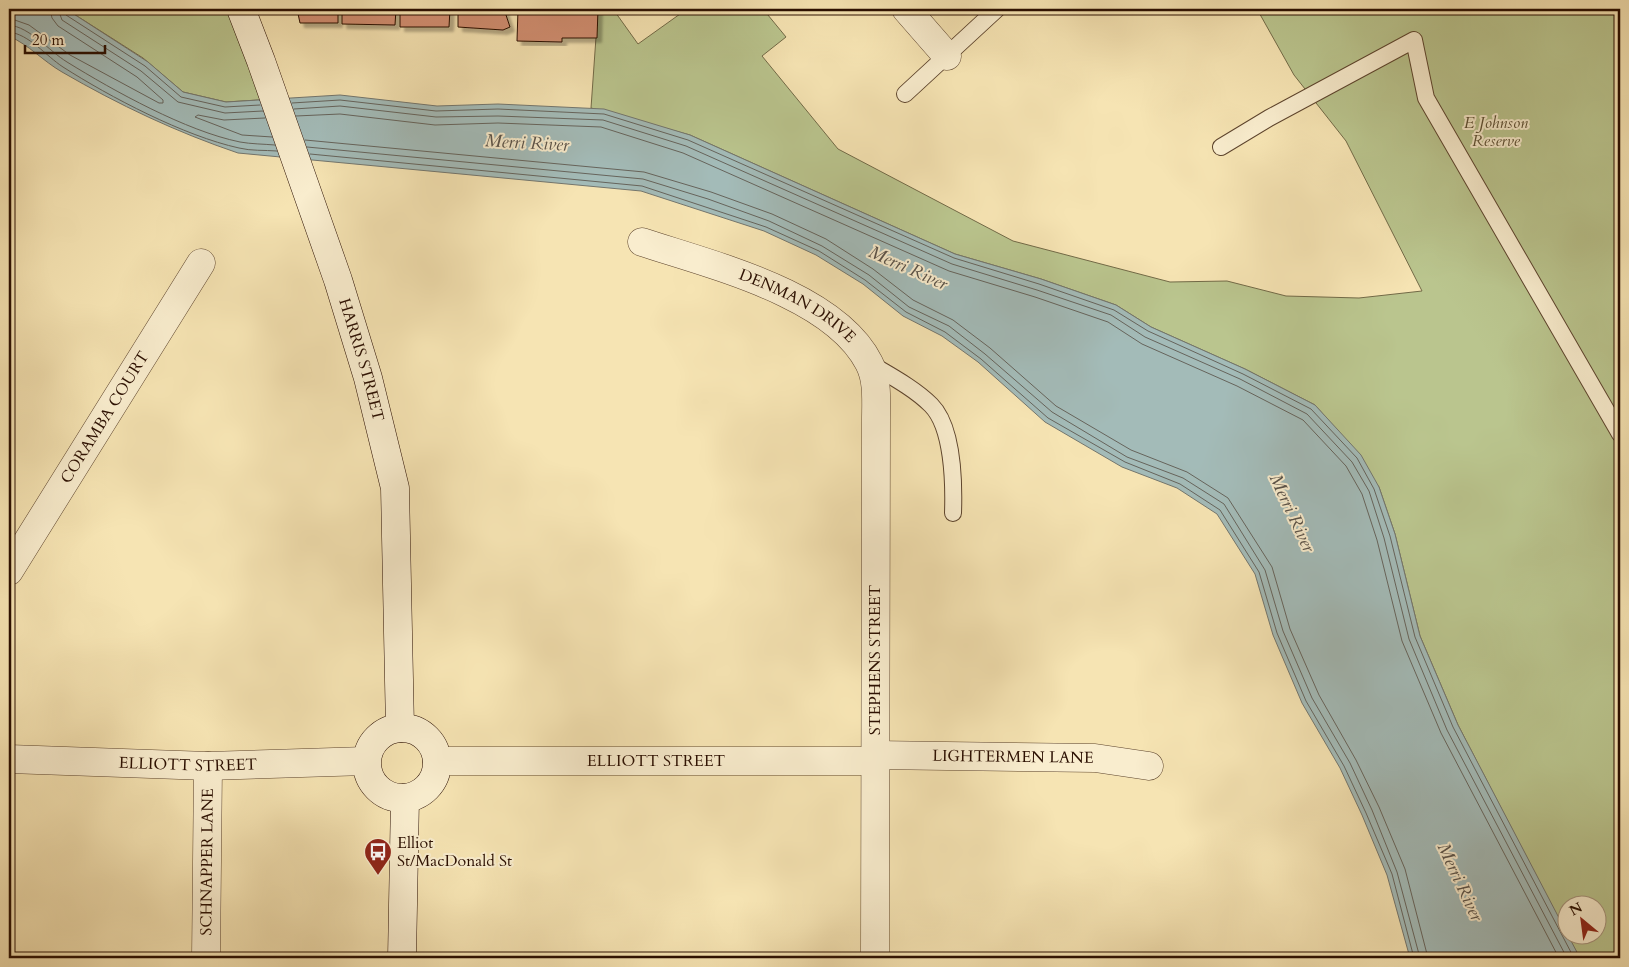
<svg xmlns="http://www.w3.org/2000/svg" width="1629" height="967" viewBox="0 0 1629 967" font-family="Cardo,serif">
<defs>
<filter id="shadow"><feDropShadow dx="4.5" dy="4.5" stdDeviation="1" flood-color="#0004"/></filter>
</defs>
<rect width="100%" height="100%" fill="#f6e4b3"/>
<filter id="stains"><feTurbulence type="fractalNoise" baseFrequency=".004" numOctaves="4"/><feColorMatrix values="0 0 0 0 .2 0 0 0 0 .09 0 0 0 0 .02 0 0 0 .5 -.17"/></filter>
<radialGradient id="worn" r=".72"><stop offset=".6" stop-color="#630" stop-opacity="0"/><stop offset="1" stop-color="#630" stop-opacity=".3"/></radialGradient>
<!-- green -->
<path fill="#bac58e" stroke="#726a47" d="M66 9H241L274 99 226 102 183 92 143 58Z
M598 9H613L638 44 687 9H763L786 37 762 56 838 149 1013 241 1170 282 1227 281 1286 296 1359 298 1422 291 1346 141 1294 75 1257 9H1620V958H1580L1567 935 1596 934V904H1566V933L1458 725 1420 636 1395 534 1379 487 1337 430 1315 405 1245 369 1151 327 1116 305 1041 279 955 254 690 135 591 108Z"/>
<!-- water -->
<path fill="#a3bbb8" stroke="#73766e" d="M9 9H66L148 62 183 92 226 102 340 95 437 106 498 104 604 109 690 135 955 254 1041 279 1116 305 1151 327 1245 369 1315 405 1361 455 1379 487 1395 534 1420 636 1458 725 1580 958H1410L1387 875 1362 815 1340 768 1302 703 1273 635 1255 574 1217 514 1177 488 1122 467 1045 422 978 362 942 336 903 316 863 284 816 255 764 231 641 191 238 153C176 132 119 105 62 72 43 61 29 45 9 36Z"/>
<g fill="none" stroke-linecap="round" stroke-linejoin="round">
<!-- shore -->
<path stroke="#66645c" stroke-width="1" d="M58 9 62 20 141 71 178 102 225 113 263 111
M64 9 66 15 145 66 181 97 225 107 260 105
M9 18 29 25 70 55 159 103H163V100L137 77 58 26 52 18 50 9
M9 25C30 27 49 51 67 62 114 91 186 131 240 142 251 144 263 144 275 145
M9 32C29 34 46 56 63 67 110 97 184 136 239 148 251 151 264 150 277 151
M292 103 340 100 436 111 498 109 604 114 688 140 954 258 1039 284 1114 310 1148 331 1243 374 1311 409 1357 458 1374 489 1390 536 1415 637 1453 727 1574 958
M294 109 340 106 436 117 498 116 603 120 686 146 952 264 1037 290 1111 315 1145 337 1240 379 1307 414 1352 462 1369 491 1384 538 1409 639 1447 730 1567 958
M296 116 340 114 435 125 498 123 601 127 683 153 949 271 1035 297 1108 322 1142 344 1237 386 1303 420 1346 466 1362 494 1377 540 1402 641 1441 733 1559 958
M265 118 224 120 198 115 195 117 242 135 272 137
M305 140 644 172 711 192 772 214 826 239 873 269 913 300 953 320 990 348 1056 406 1131 450 1187 472 1228 498 1272 567 1290 629 1319 695 1356 760 1379 807 1405 869 1428 958
M307 147 643 179 708 199 769 221 822 246 869 275 909 307 949 326 985 354 1052 412 1127 457 1183 478 1224 504 1265 570 1283 631 1312 698 1350 763 1372 810 1397 872 1420 958
M310 154 642 186 766 227 819 251 865 280 906 312 945 332 981 359 1048 418 1125 462 1180 484 1220 510 1259 572 1277 633 1306 701 1344 766 1366 813 1392 874 1414 958"/>
</g>
<!-- building -->
<path fill="#d18e71" stroke="#2a0e00" filter="url(#shadow)" d="M297 9H338V23H300Z
M342 9H396L395 25 342 24Z
M400 9H450L449 27H400Z
M458 9H504L510 27 503 30 458 27Z
M518 9H598L597 38H562V42L517 41Z"/>
<g fill="none" stroke-linecap="round" stroke-linejoin="round">
<defs>
<path id="lane" d="M905 94 997 9
M1221 147 1269 118 1414 40 1426 98 1620 434
M869 363C889 375 914 388 931 405 953 427 954 483 953 513"/>
<g id="street">
<path d="M906 9 947 56"/>
<path id="s1" d="M642 242C711 265 834 294 869 363 878 380 876 401 876 420L875 958"/>
<path id="s2" d="M9 571 201 263"/>
<path id="s3" d="M875 755 1095 758 1149 766"/>
<path id="s4" d="M9 759 208 766 366 761"/>
<path id="s5" d="M437 761H874"/>
<path id="s6" d="M206 958 208 766"/>
</g>
<g id="secondary">
<path id="s7" d="M241 9 261 61 338 280 368 378 395 488 400 728"/>
<circle cx="402" cy="763" r="35"/>
<path d="M402 958 405 798"/>
</g>
</defs>
<!-- lane casing -->
<use href="#lane" stroke="#5d442d" stroke-width="18"/>
<!-- street casing -->
<use href="#street" stroke="#5d442d" stroke-width="29"/>
<!-- secondary casing -->
<use href="#secondary" stroke="#2a0e00" stroke-width="29"/>
<!-- lane -->
<use href="#lane" stroke="#f9edce" stroke-width="16"/>
<!-- street -->
<use href="#street" stroke="#f9edce" stroke-width="28"/>
<!-- secondary -->
<use href="#secondary" stroke="#f9edce" stroke-width="28"/>
</g>
<!-- icons -->
<defs>
<symbol id="bus-pin" viewBox="-11 -11 22 30"><path d="M0 17L-7.5 6A9.5 9.5 0 1 1 7.5 6Z" fill="#8f2418" stroke="#f9edce"/><path d="M-5-6H5V4H4V6H2V4H-2V6H-4V4H-5ZM-3.5-4V0h7V-4ZM-3.5 1.2v1.5H-2V1.2ZM2 1.2v1.5H3.5V1.2Z" fill="#fff"/></symbol>
</defs>
<g fill-rule="evenodd">
<use href="#bus-pin" x="362" y="836" width="32" height="43"/>
</g>
<g text-anchor="middle" dominant-baseline="central" stroke-width="4" stroke-linejoin="round" paint-order="stroke">
<!-- park labels -->
<g font-size="16" font-style="italic" fill="#5c4e32" stroke="#f9edce">
<text x="1496" y="123">E Johnson<tspan x="1496" dy="18">Reserve</tspan></text>
</g>
<!-- street labels -->
<g font-size="16" fill="#2a0e00" stroke="#f9edce">
<text stroke="none"><textPath href="#s1" startOffset="169">DENMAN DRIVE</textPath></text>
<text stroke="none"><textPath href="#s7" startOffset="371">HARRIS STREET</textPath></text>
<text stroke="none"><textPath href="#s2" startOffset="181">CORAMBA COURT</textPath></text>
<text transform="translate(875 660) rotate(-90)">STEPHENS STREET</text>
<text stroke="none"><textPath href="#s3" startOffset="138">LIGHTERMEN LANE</textPath></text>
<text stroke="none"><textPath href="#s5" startOffset="219">ELLIOTT STREET</textPath></text>
<text stroke="none"><textPath href="#s4" startOffset="179">ELLIOTT STREET</textPath></text>
<text stroke="none"><textPath href="#s6" startOffset="96">SCHNAPPER LANE</textPath></text>
</g>
<!-- poi labels -->
<g font-size="16" fill="#2a0e00" stroke="#f9edce" text-anchor="start">
<text x="397" y="843">Elliot<tspan x="397" dy="18">St/MacDonald St</tspan></text>
</g>
<!-- water labels -->
<g font-size="18" font-style="italic" fill="#5a534a" stroke="#f9edce">
<text transform="translate(527 143) rotate(3)">Merri River</text>
<text transform="translate(908 268) rotate(24)">Merri River</text>
<text transform="translate(1292 513) rotate(65)">Merri River</text>
<text transform="translate(1460 882) rotate(65)">Merri River</text>
</g>
</g>
<!-- margin -->
<rect width="1629" height="967" fill="none" stroke="#f6e4b3" stroke-width="30"/>
<rect x="10" y="10" width="1609" height="947" fill="none" stroke="#2a0e00" stroke-width="2.5"/>
<rect x="15" y="15" width="1599" height="937" fill="none" stroke="#2a0e00"/>
<!-- north arrow -->
<g transform="translate(1582 920) rotate(331)"><circle r="24" fill="#f9edce" stroke="#a6947c"/>
<path d="M0-4L9 19L0 12L-9 19Z" fill="#8f2418"/>
<text y="-8" font-size="14" font-weight="bold" text-anchor="middle" fill="#2a0e00">N</text>
</g>
<!-- scale -->
<path d="M25 45v8h80v-8" fill="none" stroke="#2a0e00" stroke-width="2.5"/>
<text x="32" y="45" font-size="15" fill="#2a0e00" stroke="#f9edce" stroke-width="4" paint-order="stroke">20 m</text>
<rect width="100%" height="100%" filter="url(#stains)"/>
<rect width="100%" height="100%" fill="url(#worn)"/>
</svg>
